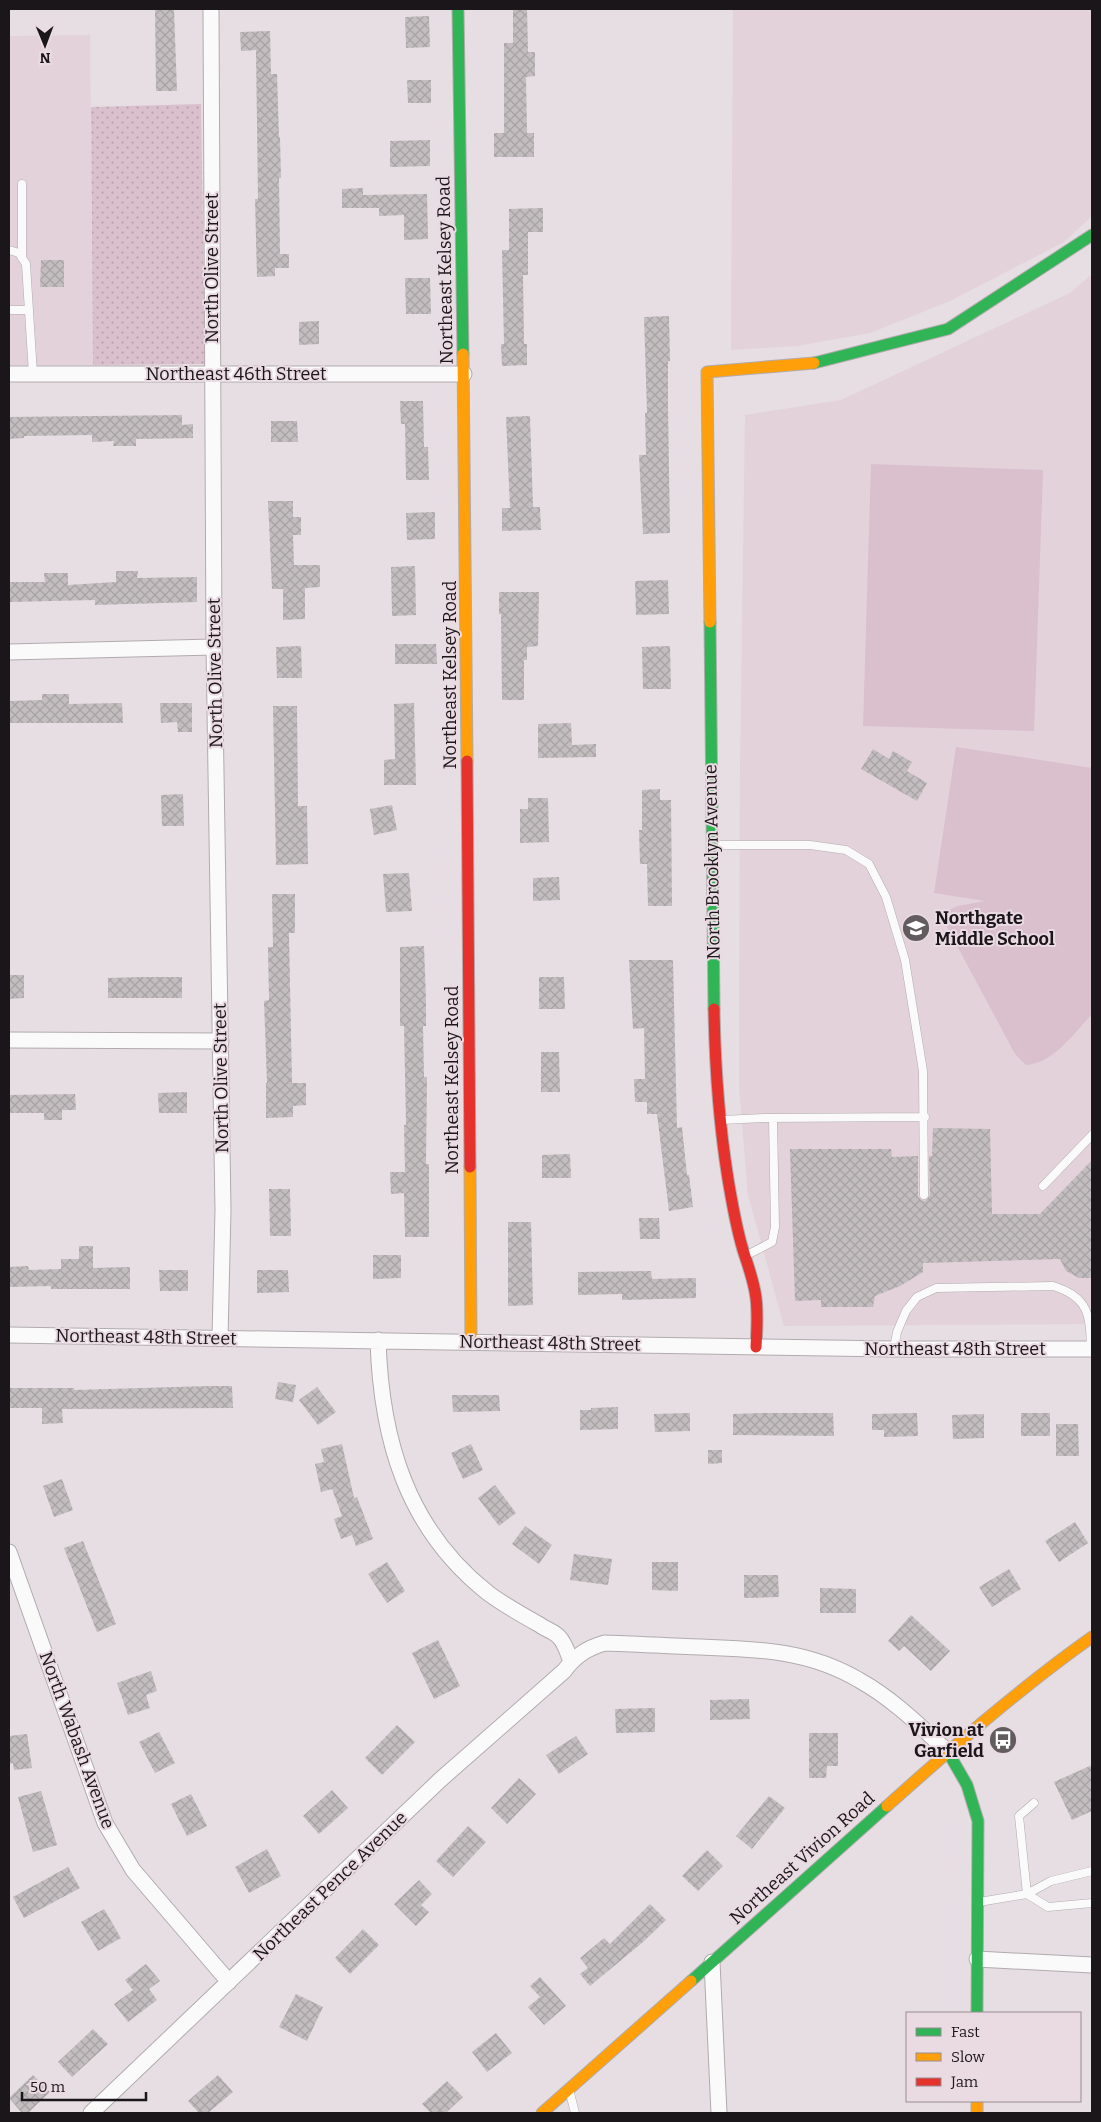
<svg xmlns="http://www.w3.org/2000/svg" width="1101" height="2122" viewBox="0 0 1101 2122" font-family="Bitter,serif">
<defs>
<pattern id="grass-dots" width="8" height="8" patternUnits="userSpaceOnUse" patternTransform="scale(1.25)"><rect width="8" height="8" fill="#dabfcd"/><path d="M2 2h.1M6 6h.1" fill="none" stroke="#baa3af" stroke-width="1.8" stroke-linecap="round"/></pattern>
<pattern id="building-cross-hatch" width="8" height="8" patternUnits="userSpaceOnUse" patternTransform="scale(1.25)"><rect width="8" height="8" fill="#c3bdc0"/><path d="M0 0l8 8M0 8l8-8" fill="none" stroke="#a7a2a4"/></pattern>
</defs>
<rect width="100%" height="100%" fill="#e6dee2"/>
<!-- built -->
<path fill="#e3d2da" d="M733 9H1092V216L1064 242 950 301 870 333 797 346 731 350Z
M90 35 93 365H9V36Z
M1092 274V1324L784 1326 748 1195 739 1086 740 770 745 415 841 400 1070 293Z"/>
<!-- grass -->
<path fill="url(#grass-dots)" d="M201 104 205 364 93 365 91 107Z"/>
<!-- garden -->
<path fill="#dabfcd" d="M871 464 1043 470 1034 731 863 726Z
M956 747 1092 768V1014C1074 1033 1054 1063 1026 1065L1015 1054 940 914 958 906 985 901 934 893Z"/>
<!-- building -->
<path fill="url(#building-cross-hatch)" d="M155 9H174L177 91H156Z
M513 9H527L528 52H535V76L526 77 527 133H534V157H494V133H504V43H513Z
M429 16 430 47 406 48 405 17Z
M270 31 271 74H277L279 137H280L281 178H279L280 254H289V268H275V276L257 277 255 199H258L256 50 241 51 240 32Z
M407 80H431V103H408Z
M430 140V166L390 167V141Z
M363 188V195L427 194 428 239 404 240V215L379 216V208H342V189Z
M543 208V232H528V275H523L524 344H527V365L502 366 501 344H504L502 250H509V209Z
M41 260H64V287H40Z
M405 278H430L431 314H406Z
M669 316 670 361H668V406L670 533 643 534 639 455H646L645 413H647L644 317Z
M319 321V344L299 345V322Z
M400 401H423L424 447H428L429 480H406L405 424H401Z
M182 415V425L193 424V438L136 439V446H113L114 441 92 442V435L24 436V438L9 439V417Z
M530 416 533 507H540L541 530 502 531V508H510L506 417Z
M271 421H297L298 442H271Z
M268 501H293V517H301V535H293L294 565H320V587L305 588V619L283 620V589H272Z
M435 512V539L407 540 406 513Z
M415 566 416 615 392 616 391 567Z
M116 571H138L137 578 197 577V602L95 605V600L9 602V582H45L44 573H68V585L116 582Z
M668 580 669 614 636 615 635 581Z
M499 592H539L538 646 527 647V660H524V700H502L501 614H499Z
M395 644H436L437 664H395Z
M301 646 302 678H277L276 647Z
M670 646 671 689H643L642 647Z
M42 694H69V704L122 703 123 723H9V701L42 700Z
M160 703H192V732H178L177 722 161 723Z
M414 703 416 785H384V760L395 759 394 704Z
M273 706H297L298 806H307L308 864 276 865Z
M571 723 572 745 596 744V757L538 758V724Z
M873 749 889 759 893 751 912 762 907 771 927 783 917 801 861 769Z
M660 789V800H671L672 906H648L647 864H640L639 830H642V790Z
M183 794 184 826H162L161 795Z
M528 798H548L549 842 520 843V809H528Z
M392 805 397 830 374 835 370 809Z
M409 873 412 911 386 912 383 874Z
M559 877 560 900 533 901V878Z
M272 894H295V933H289L292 1083H306V1105L293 1106V1117L266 1118V1083H267L264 1001 269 1000 268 947H273Z
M424 946 426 999V1026H423L424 1077H427L426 1164H429V1237H405L404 1193 391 1194 390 1172H405L404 1125H406L404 1026H400V947Z
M629 960H673L677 1128 682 1127 687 1175H689L693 1207 669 1211 657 1114H647V1102H635L634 1079H645L644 1028 633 1029Z
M9 975H24V998L9 999Z
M142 977H182V998H108V978Z
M539 977H564L565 1009H539Z
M541 1052H559L560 1092H541Z
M187 1092V1113H159L158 1093Z
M75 1094 76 1110H62V1120H44V1113H9V1095Z
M933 1128 990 1129 992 1214H1040L1092 1160V1278H1079L1066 1271 1060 1259 923 1263V1272L900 1286 875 1296 873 1307H821V1300L795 1301 790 1149H891L892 1157 918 1156V1196L921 1200 925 1201 930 1195 929 1156H932Z
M570 1154 571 1178H542V1155Z
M269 1189H290L291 1236H270Z
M639 1218H659L660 1239H640Z
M508 1222H531L533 1305 508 1306Z
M79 1246H93V1268L130 1267V1289H51V1286L9 1287V1267L28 1266 29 1270 61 1269V1259H79Z
M373 1255H401V1278L373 1279Z
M159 1270H188V1291H160Z
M257 1270H288L289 1292 257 1293Z
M651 1271 652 1279 696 1278V1298L622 1300V1294L578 1295V1272Z
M278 1382 296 1385 293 1402 275 1399Z
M210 1386H232L233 1408 62 1409 63 1423 42 1424V1408H9V1388H74V1390Z
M317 1387 336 1412 318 1425 299 1400Z
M452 1395H499L500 1411 453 1412Z
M618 1407V1429L580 1430V1410H591V1408Z
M690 1413V1431L655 1432 654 1414Z
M764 1413H833L834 1436 733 1435V1414Z
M917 1413 918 1436 884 1437V1430H872V1414Z
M1021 1413H1050V1436H1021Z
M984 1414V1438L953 1439 952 1415Z
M1056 1424H1078L1079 1456H1056Z
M342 1444 354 1498 357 1497 373 1539 356 1546 352 1535 341 1539 334 1519 342 1516 332 1489 321 1492 315 1464 324 1462 321 1449Z
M471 1444 483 1470 463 1479 451 1453Z
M708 1450H722V1463L708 1464Z
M62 1479 73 1510 54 1517 43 1486Z
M495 1485 516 1513 499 1526 478 1498Z
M1075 1522 1088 1543 1059 1562 1045 1541Z
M525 1526 552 1545 539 1564 512 1544Z
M83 1541 116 1624 97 1632 64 1548Z
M574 1554 612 1559 608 1585 570 1580Z
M387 1562 405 1591 387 1603 368 1574Z
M652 1562H678V1591L652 1590Z
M1009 1569 1021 1589 992 1607 979 1587Z
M744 1575H778L779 1597 744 1598Z
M820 1588 856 1589V1613H820Z
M911 1615 950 1651 931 1671 904 1646 899 1651 888 1641Z
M438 1640 460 1686 434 1699 412 1653Z
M151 1671 157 1691 146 1695 150 1708 128 1715 117 1683Z
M749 1699 750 1719 710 1720V1700Z
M655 1708V1732L616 1733 615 1709Z
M397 1725 415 1742 382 1775 365 1758Z
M159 1732 175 1763 155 1773 139 1742Z
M809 1733H838V1766H827L826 1778H809Z
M27 1734 32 1768 14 1770 13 1763 9 1764V1736Z
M576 1736 588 1754 559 1774 546 1755Z
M1092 1765V1811L1072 1820 1054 1782Z
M519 1778 536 1794 507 1824 491 1808Z
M332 1790 348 1808 319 1834 303 1816Z
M41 1791 57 1845 33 1852 18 1797Z
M191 1794 207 1826 187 1836 171 1804Z
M769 1796 785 1808 752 1849 736 1836Z
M468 1826 486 1842 453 1877 436 1861Z
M267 1849 281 1876 249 1893 235 1867Z
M707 1850 723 1866 698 1891 682 1876Z
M68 1867 80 1888 24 1918 13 1897Z
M419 1880 432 1894 421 1905 429 1912 416 1926 394 1904Z
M650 1904 666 1920 643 1942 590 1986 580 1974 588 1968 580 1958 604 1938 610 1944Z
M104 1909 121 1938 98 1951 81 1922Z
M363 1929 379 1945 350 1974 335 1958Z
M146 1964 160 1981 149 1989 157 2000 128 2022 114 2004 133 1990 125 1980Z
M540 1977 566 2006 544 2025 528 2007 540 1997 530 1986Z
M296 1994 323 2007 307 2041 279 2027Z
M93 2029 108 2044 72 2077 58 2062Z
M496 2033 512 2053 487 2072 472 2052Z
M33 2075 50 2092 28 2113H22L9 2098Z
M218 2075 233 2092 208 2113H199L188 2101Z
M447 2081 463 2097 446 2113H431L422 2104Z"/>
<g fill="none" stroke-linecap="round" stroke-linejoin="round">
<defs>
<path id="lane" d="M9 250 19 253 26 264 33 374
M22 258V184
M9 310H29
M714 845H810L846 850 869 864 886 897 905 960 923 1071 924 1195
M722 1120 764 1118 925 1117
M1043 1186 1092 1135
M747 1255 772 1242 775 1227 773 1118
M894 1349 897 1332 906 1311 917 1297 936 1288 1053 1286C1089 1297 1090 1315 1091 1349
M1027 1894 1019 1816 1034 1803
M1027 1894 1048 1907 1092 1903
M979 1902 1027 1894 1051 1881 1092 1871
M570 2093 575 2113"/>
<path id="street" d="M211 9 214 647 223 1210 220 1338
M9 374H464
M9 652 214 647
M9 1040 221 1041
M9 1335 894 1349H1092
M378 1340C381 1440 407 1529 488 1593 504 1605 522 1615 540 1625 545 1629 555 1632 559 1637 565 1643 568 1654 571 1661
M9 1552 105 1823 133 1870 229 1982
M977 1959 1092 1965
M712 1962 719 2113
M91 2113 440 1780 564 1671C575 1656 587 1648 605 1643 637 1644 669 1646 701 1647 758 1649 808 1650 859 1680 893 1699 920 1726 948 1752"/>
<path id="fast" d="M458 9 463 354
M814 363 948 329 1092 235
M710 622 714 1009
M948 1752 967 1785 978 1821 977 2013
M691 1981 887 1806"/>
<path id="slow" d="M463 354 467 761
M710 622 707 372 814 363
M470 1167 471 1342
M887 1806C953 1747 1020 1688 1092 1637
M977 2101V2113
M542 2113 691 1981"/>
<path id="jam" d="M467 761 470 1167
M714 1009C715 1066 719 1123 728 1179 732 1203 736 1227 743 1250 748 1266 754 1281 756 1298 758 1314 757 1330 756 1347"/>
</defs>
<!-- lane casing -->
<use href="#lane" stroke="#b1abae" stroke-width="9"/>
<!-- street casing -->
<use href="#street" stroke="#b1abae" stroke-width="17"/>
<!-- fast casing -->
<use href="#fast" stroke="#b1abae" stroke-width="13"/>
<!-- slow casing -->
<use href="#slow" stroke="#b1abae" stroke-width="13"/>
<!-- jam casing -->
<use href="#jam" stroke="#b1abae" stroke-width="13"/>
<!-- lane -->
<use href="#lane" stroke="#fbfafb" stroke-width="8"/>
<!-- street -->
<use href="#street" stroke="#fbfafb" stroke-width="15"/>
<!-- fast -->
<use href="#fast" stroke="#30b455" stroke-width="11"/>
<!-- slow -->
<use href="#slow" stroke="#ff9f0a" stroke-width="11"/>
<!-- jam -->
<use href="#jam" stroke="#e5322d" stroke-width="11"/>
</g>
<!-- icons -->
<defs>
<symbol id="school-disc" viewBox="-11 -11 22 22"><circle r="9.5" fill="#625c5f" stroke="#eadae2"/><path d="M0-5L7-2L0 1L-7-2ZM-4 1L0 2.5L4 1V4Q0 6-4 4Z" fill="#fff"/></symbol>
<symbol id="bus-disc" viewBox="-11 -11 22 22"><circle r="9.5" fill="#625c5f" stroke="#eadae2"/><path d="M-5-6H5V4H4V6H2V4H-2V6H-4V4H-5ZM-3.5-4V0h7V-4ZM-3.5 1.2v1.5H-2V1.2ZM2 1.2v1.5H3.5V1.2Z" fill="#fff"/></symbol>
</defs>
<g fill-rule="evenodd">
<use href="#school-disc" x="900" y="912" width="32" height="32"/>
<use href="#bus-disc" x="987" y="1724" width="32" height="32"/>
</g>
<g text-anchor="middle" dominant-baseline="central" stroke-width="4" stroke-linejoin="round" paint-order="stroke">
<!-- street labels -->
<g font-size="18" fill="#1b1619" stroke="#eadae2">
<text transform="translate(212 268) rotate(-90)">North Olive Street</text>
<text transform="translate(445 270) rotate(-91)">Northeast Kelsey Road</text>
<text x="236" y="374">Northeast 46th Street</text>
<text transform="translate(215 673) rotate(-91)">North Olive Street</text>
<text transform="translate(450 675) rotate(-90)">Northeast Kelsey Road</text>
<text transform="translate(712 862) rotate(-91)">North Brooklyn Avenue</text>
<text transform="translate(221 1078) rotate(-91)">North Olive Street</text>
<text transform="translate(452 1080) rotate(-90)">Northeast Kelsey Road</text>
<text transform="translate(146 1337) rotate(1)">Northeast 48th Street</text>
<text transform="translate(550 1343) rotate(1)">Northeast 48th Street</text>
<text x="955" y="1349">Northeast 48th Street</text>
<text transform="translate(77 1740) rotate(70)">North Wabash Avenue</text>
<text transform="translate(802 1858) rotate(-42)">Northeast Vivion Road</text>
<text transform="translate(330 1886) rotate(-44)">Northeast Pence Avenue</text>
</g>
<!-- poi labels -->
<g font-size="18" font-weight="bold" fill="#1b1619" stroke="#eadae2" text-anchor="start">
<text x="935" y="918">Northgate<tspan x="935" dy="21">Middle School</tspan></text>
<text x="984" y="1730" text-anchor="end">Vivion at<tspan x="984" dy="21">Garfield</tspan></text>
</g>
</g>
<!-- border -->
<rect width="1101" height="2122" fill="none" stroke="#1b1619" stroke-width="20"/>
<!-- legend -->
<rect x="906" y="2012" width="175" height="90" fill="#eadae2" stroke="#978c92"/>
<rect x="916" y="2028" width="25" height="8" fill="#30b455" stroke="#978c92"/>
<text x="951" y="2037" font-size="15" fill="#1b1619">Fast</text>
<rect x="916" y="2053" width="25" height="8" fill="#ff9f0a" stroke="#978c92"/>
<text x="951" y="2062" font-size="15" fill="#1b1619">Slow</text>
<rect x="916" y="2078" width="25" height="8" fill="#e5322d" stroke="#978c92"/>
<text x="951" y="2087" font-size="15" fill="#1b1619">Jam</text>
<!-- north arrow -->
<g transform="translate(45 45) rotate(179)" stroke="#eadae2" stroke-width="4" paint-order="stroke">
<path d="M0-4L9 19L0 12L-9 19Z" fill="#1b1619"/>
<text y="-8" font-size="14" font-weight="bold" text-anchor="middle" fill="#1b1619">N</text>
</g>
<!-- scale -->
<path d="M22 2092v8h124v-8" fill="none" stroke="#1b1619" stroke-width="2.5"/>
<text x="30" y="2092" font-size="15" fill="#1b1619" stroke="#eadae2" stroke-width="4" paint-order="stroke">50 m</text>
</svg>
